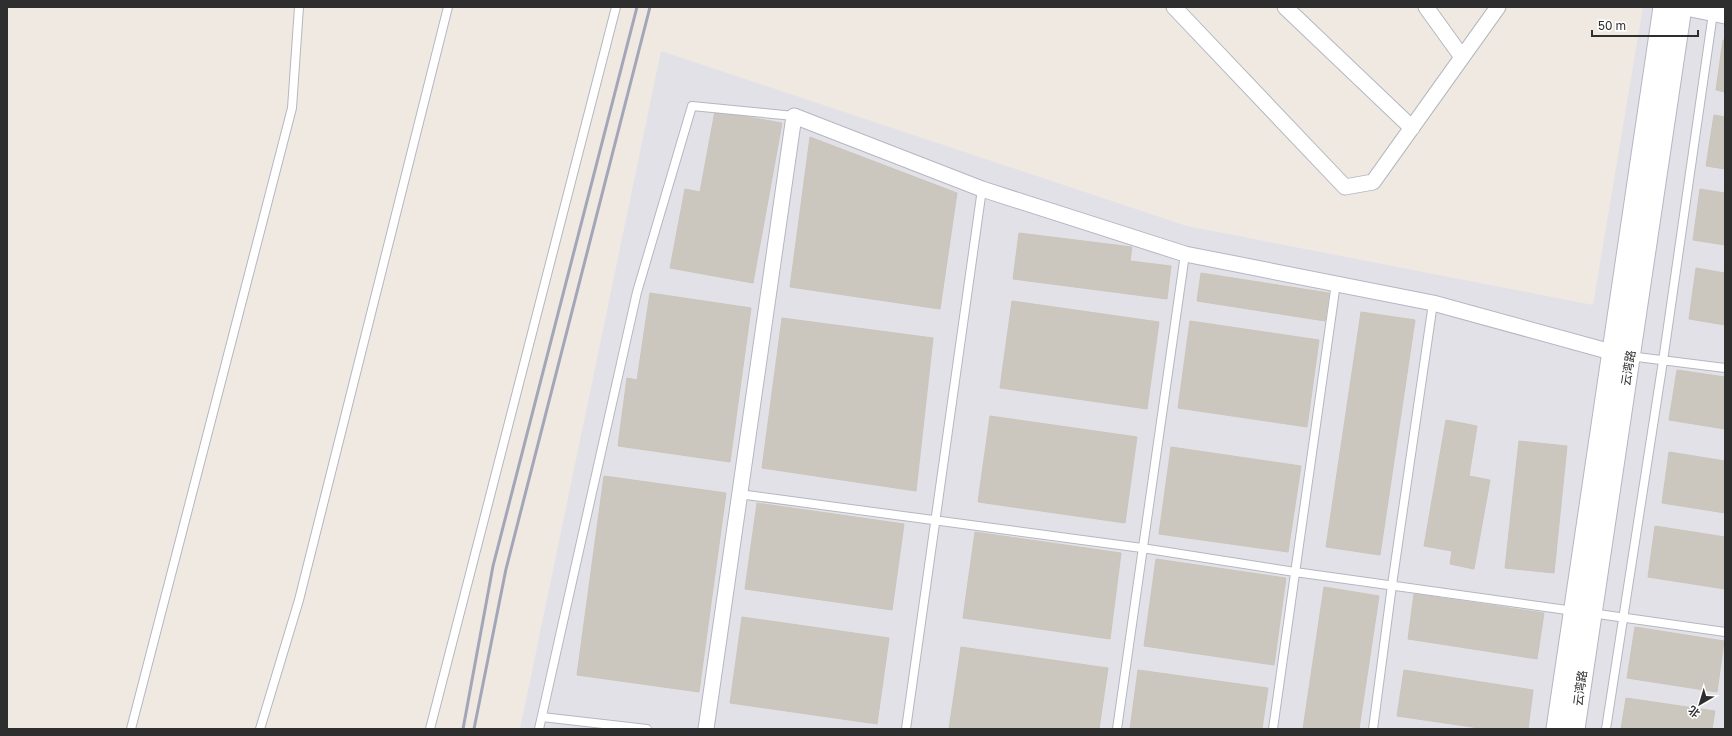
<svg xmlns="http://www.w3.org/2000/svg" width="1732" height="736" viewBox="0 0 1732 736" font-family="'Golos Text','Noto Sans SC',sans-serif">
<rect width="100%" height="100%" fill="#efe9e1"/>
<!-- industrial -->
<path fill="#e3e1e8" d="M1643 7H1725V729H520L661 51 1187 226 1593 305Z"/>
<!-- building -->
<path fill="#cbc7bf" stroke="#cbc5ba" d="M1723 40H1725V92L1716 90Z
M715 111 782 123 753 283 670 268 685 189 700 192Z
M1714 115 1725 117V169L1706 166Z
M810 137 957 193 940 309 790 287Z
M1700 189 1725 193V245L1693 240Z
M1019 233 1132 247 1130 261 1171 266 1167 299 1013 279Z
M1696 268 1725 273V325L1689 319Z
M1201 273 1329 293 1325 321 1197 301Z
M650 293 751 308 730 462 618 446 627 378 637 380Z
M1012 301 1159 322 1147 409 1000 388Z
M1361 312 1415 320 1380 555 1326 547Z
M782 318 933 338 916 491 762 468Z
M1190 321 1319 340 1307 427 1178 408Z
M1677 370 1725 377V429L1669 420Z
M990 416 1137 437 1125 523 978 502Z
M1446 420 1477 426 1469 476 1490 480 1474 569 1450 564 1452 551 1424 546Z
M1519 441 1567 446 1554 573 1505 568Z
M1171 447 1301 466 1288 552 1159 534Z
M1669 452 1725 461V513L1662 503Z
M604 476 726 493 699 692 577 675Z
M757 503 904 524 892 610 745 589Z
M1655 526 1725 537V589L1648 577Z
M975 532 1121 553 1110 639 963 618Z
M1156 559 1286 578 1274 665 1144 646Z
M1324 587 1379 596 1359 729H1303Z
M1414 594 1544 613 1537 659 1408 639Z
M742 617 889 638 877 724 730 703Z
M1635 627 1724 641 1717 692 1627 678Z
M961 647 1108 668 1099 729H949Z
M1138 670 1268 688 1262 729H1130Z
M1404 670 1533 690 1528 729H1486L1397 716Z
M1626 698 1715 711 1712 729H1621Z"/>
<g fill="none" stroke-linecap="round" stroke-linejoin="round">
<defs>
<path id="service" d="M1629 356 1725 368
M739 494 1142 548 1295 572 1574 611
M1591 613 1725 632
M542 717 647 729
M131 729 292 108 299 7
M260 729 299 600 448 7
M430 729 616 7
M539 729 637 292 692 106 794 116
M906 729 982 189
M1117 729 1185 254
M1273 729 1336 283
M1373 729 1392 585 1433 303
M1606 729 1663 361 1713 13"/>
<path id="minor" d="M1174 7 1345 187 1373 182 1498 7
M1285 7 1412 128
M1426 7 1462 57
M1681 7 1725 16
M706 729 794 116 982 189 1185 254 1433 303 1622 355"/>
<path id="secondary" d="M1557 729 1664 7
M1574 729 1681 7"/>
</defs>
<!-- service casing -->
<use href="#service" stroke="#b4b7c1" stroke-width="10"/>
<!-- minor casing -->
<use href="#minor" stroke="#b4b7c1" stroke-width="17"/>
<!-- secondary casing -->
<use href="#secondary" stroke="#b4b7c1" stroke-width="23"/>
<!-- service -->
<use href="#service" stroke="#fff" stroke-width="8"/>
<!-- minor -->
<use href="#minor" stroke="#fff" stroke-width="15"/>
<!-- secondary -->
<use href="#secondary" stroke="#fff" stroke-width="21"/>
<!-- rail -->
<path stroke="#a3a6b8" stroke-width="3" d="M463 729 493 566 637 7
M474 729 506 569 650 7"/>
</g>
<g text-anchor="middle" dominant-baseline="central" stroke-width="3" stroke-linejoin="round" paint-order="stroke">
<!-- street labels -->
<g font-size="12" fill="#2e2e2e" stroke="#fff">
<text transform="translate(1628 368) rotate(-81)">云湾路</text>
<text transform="translate(1580 688) rotate(-82)">云湾路</text>
</g>
</g>
<!-- border -->
<rect width="1732" height="736" fill="none" stroke="#2e2e2e" stroke-width="16"/>
<!-- north arrow -->
<g transform="translate(1700 704) rotate(218)" stroke="#ffffff" stroke-width="3" paint-order="stroke">
<path d="M0-3L7 15L0 10L-7 15Z" fill="#2e2e2e"/>
<text y="-6" font-size="11" font-weight="bold" text-anchor="middle" fill="#2e2e2e">北</text>
</g>
<!-- scale -->
<path d="M1592 30v6h106v-6" fill="none" stroke="#2e2e2e" stroke-width="2"/>
<text x="1598" y="30" font-size="12" fill="#2e2e2e" stroke="#ffffff" stroke-width="3" paint-order="stroke">50 m</text>
</svg>
